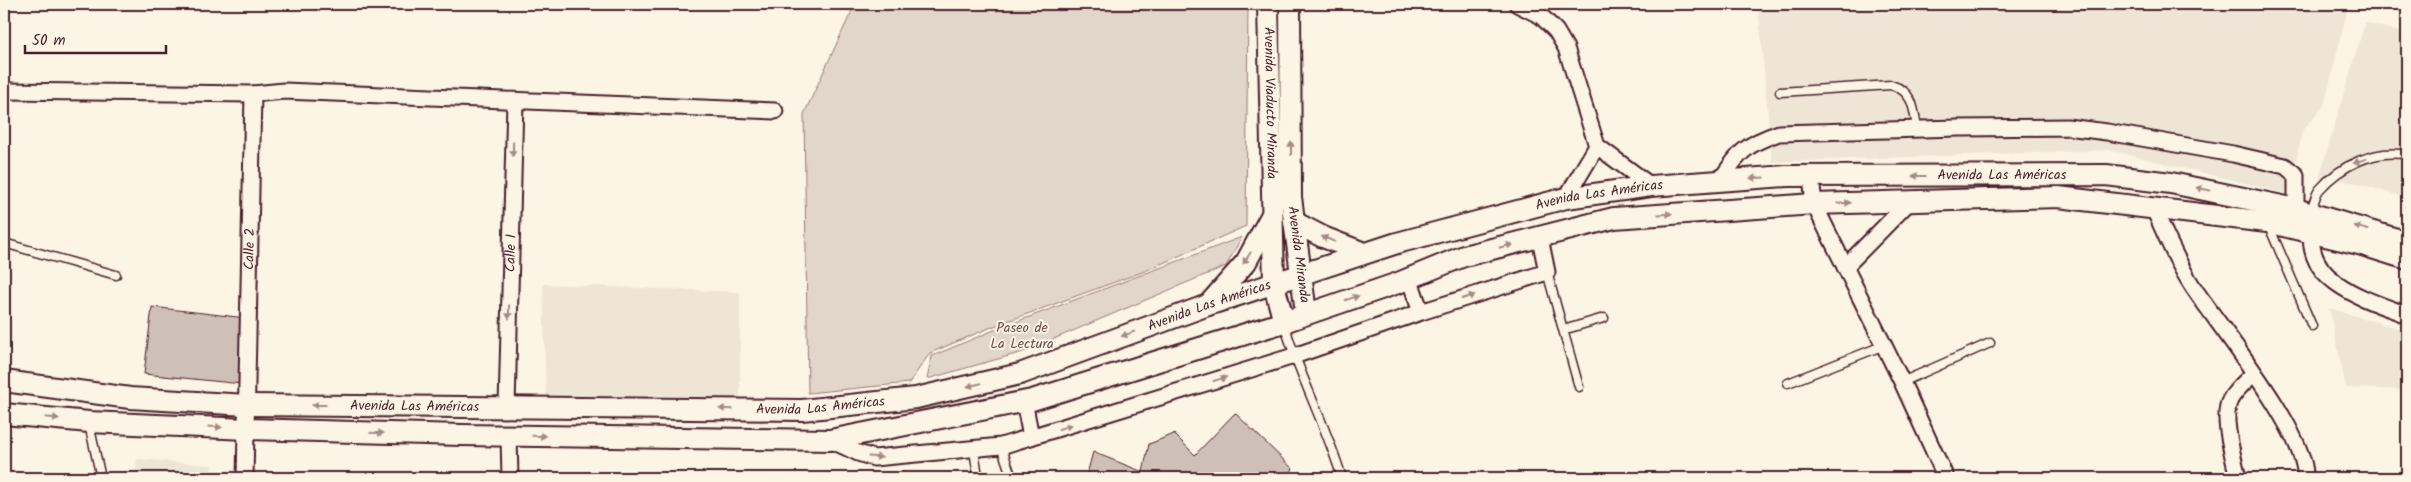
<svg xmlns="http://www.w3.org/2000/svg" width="2411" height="482" viewBox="0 0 2411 482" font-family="Kalam,sans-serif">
<rect width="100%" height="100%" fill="#fcf5e5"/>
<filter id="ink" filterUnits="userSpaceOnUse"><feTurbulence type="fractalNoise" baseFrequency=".02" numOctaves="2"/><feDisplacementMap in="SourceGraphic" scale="10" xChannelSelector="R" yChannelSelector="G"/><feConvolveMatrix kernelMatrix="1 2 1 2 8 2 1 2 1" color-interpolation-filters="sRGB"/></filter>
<g filter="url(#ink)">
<!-- built -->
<path fill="#eee5d7" d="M1758 4H2349L2324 106 2303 129 2289 194 2109 150 1772 162Z
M2365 22 2407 34V198L2352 182 2319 178Z
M543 284 740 292V406L546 401Z
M2329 308 2407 331V390L2346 388Z
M137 459 212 465 211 478H135Z"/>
<!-- green -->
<path fill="#e2d5ca" stroke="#967a7a" d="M855 4H1248L1246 226 1145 271 994 326 930 353 909 383 808 393 804 114Z
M1242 237 1226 266 1023 352 927 379 932 356 992 331Z"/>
<!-- building -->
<path fill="#cfc0b7" stroke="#4a1f2b" d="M152 307 246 318 242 384 144 374Z
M1235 413 1293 469 1285 478H1086L1093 452 1143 472 1149 444 1174 434 1195 455Z"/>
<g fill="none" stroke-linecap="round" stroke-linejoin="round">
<defs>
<path id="lane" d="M1780 92 1891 85C1913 91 1914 108 1917 129
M2311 212C2313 205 2315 196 2319 190 2340 166 2375 148 2407 155
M2268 224 2312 326
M4 243 116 275
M1547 272 1579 387
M1284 323C1299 376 1326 425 1342 478
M1563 330 1604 318
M1902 382 1990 343
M1788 383 1882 346
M89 424 101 478
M1001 446 1012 478
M974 450 978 476"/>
<g id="street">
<path d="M1517 4 1541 16 1556 31 1566 48 1597 146 1651 186"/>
<path d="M4 91 253 94 284 91 775 111"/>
<path d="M1811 177 1814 204 1902 382 1946 478"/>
<path d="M1720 181C1739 152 1746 144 1779 133L1958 128 2067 127 2107 132 2233 154 2285 166 2296 175V209"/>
<path d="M1566 198 1597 146"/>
<path d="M2154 209C2166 236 2177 262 2193 287 2219 326 2309 436 2305 478"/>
<path d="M2312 232C2305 284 2371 301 2407 315"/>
<path d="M1845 267 1909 202"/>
<path d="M1409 278 1421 312"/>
<path d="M1024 401 1031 437"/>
<path id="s1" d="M507 407 515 101"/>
<path d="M509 436 510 478"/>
<path d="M830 440 858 453 874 458 1001 446 1294 356 1421 312 1547 272 1540 238"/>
<path id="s2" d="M245 478 253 94"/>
<path d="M2238 478C2234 459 2221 417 2230 400 2235 390 2246 381 2254 373"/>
</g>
<g id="secondary">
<path id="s3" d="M1268 4 1274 285 1284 322"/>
<path id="s4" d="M1290 4 1291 197 1306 313"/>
<path d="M1294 222 1323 237 1364 253"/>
<path d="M1208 305 1246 262 1271 216"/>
<path id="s5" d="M4 381 130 398 247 405 802 410 916 398 1020 374 1208 305 1397 243 1566 198 1651 186 1787 176 2106 175 2171 183 2296 209 2407 242"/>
<path d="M4 414 89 422 247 429 461 435 830 440 1032 400 1284 322 1398 283 1464 256 1614 218 1814 204 2058 197 2267 222 2359 244 2407 259"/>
</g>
</defs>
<!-- lane casing -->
<use href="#lane" stroke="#4a1f2b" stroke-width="11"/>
<!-- street casing -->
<use href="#street" stroke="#4a1f2b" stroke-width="19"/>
<!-- secondary casing -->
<use href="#secondary" stroke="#4a1f2b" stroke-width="24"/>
<!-- lane -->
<use href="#lane" stroke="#fcf5e5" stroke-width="8"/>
<!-- street -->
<use href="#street" stroke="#fcf5e5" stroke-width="15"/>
<!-- secondary -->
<use href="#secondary" stroke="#fcf5e5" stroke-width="20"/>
</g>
<!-- one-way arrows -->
<defs><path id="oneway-solid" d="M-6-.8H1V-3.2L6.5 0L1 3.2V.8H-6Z" transform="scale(1.25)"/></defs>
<g fill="#a38a88">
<use href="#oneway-solid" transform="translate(1291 148) rotate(-90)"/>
<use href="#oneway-solid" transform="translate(513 149) rotate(91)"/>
<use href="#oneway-solid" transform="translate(2360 161) rotate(161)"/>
<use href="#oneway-solid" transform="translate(1919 176) rotate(180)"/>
<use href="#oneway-solid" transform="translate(1757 178) rotate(176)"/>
<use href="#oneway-solid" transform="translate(2203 189) rotate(-168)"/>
<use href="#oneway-solid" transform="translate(1844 203) rotate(-1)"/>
<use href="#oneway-solid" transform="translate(1665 214) rotate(-4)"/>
<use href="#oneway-solid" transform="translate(2361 228) rotate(-163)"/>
<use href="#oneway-solid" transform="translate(1328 239) rotate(-158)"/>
<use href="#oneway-solid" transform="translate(1506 246) rotate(-13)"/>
<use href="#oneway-solid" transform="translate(1247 258) rotate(123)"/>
<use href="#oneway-solid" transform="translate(1468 297) rotate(-17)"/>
<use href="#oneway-solid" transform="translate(1352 298) rotate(-18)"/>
<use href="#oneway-solid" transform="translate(509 312) rotate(91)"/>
<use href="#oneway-solid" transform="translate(1128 334) rotate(160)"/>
<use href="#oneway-solid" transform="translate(1220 379) rotate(-17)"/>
<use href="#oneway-solid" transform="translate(974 385) rotate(167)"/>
<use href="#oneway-solid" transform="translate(319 405) rotate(-180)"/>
<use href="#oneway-solid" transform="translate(726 409) rotate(-179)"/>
<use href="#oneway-solid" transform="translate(52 418) rotate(5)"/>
<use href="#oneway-solid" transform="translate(215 427) rotate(3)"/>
<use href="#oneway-solid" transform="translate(1065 427) rotate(-17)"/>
<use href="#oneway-solid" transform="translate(377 433) rotate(2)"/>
<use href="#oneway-solid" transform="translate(539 436) rotate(1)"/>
<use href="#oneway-solid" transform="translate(875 457) rotate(4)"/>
</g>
</g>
<g text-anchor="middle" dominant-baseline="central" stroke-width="4" stroke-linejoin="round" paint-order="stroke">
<!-- street labels -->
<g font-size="14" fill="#4a1f2b" stroke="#fcf5e5">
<text stroke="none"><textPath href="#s3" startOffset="99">Avenida Viaducto Miranda</textPath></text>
<text stroke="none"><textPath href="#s5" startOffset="2032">Avenida Las Américas</textPath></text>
<text stroke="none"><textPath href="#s5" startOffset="1628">Avenida Las Américas</textPath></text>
<text stroke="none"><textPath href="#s2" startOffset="229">Calle 2</textPath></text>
<text stroke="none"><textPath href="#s1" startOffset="154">Calle 1</textPath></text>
<text stroke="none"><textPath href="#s4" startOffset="251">Avenida Miranda</textPath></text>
<text stroke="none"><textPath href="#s5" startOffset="1222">Avenida Las Américas</textPath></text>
<text stroke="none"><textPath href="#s5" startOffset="412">Avenida Las Américas</textPath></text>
<text stroke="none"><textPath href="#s5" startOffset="818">Avenida Las Américas</textPath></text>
</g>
<!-- park labels -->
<g font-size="14" fill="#704c53" stroke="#fcf5e5">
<text x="1022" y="328">Paseo de<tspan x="1022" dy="16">La Lectura</tspan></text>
</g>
</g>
<!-- margin -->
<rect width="2411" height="482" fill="none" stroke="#fcf5e5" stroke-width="20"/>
<rect x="10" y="10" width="2391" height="462" fill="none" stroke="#4a1f2b" stroke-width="2" filter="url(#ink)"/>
<!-- scale -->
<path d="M25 45v8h141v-8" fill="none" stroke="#4a1f2b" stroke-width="2.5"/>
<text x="32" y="45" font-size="15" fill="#4a1f2b" stroke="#fcf5e5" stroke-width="4" paint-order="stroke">50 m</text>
</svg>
